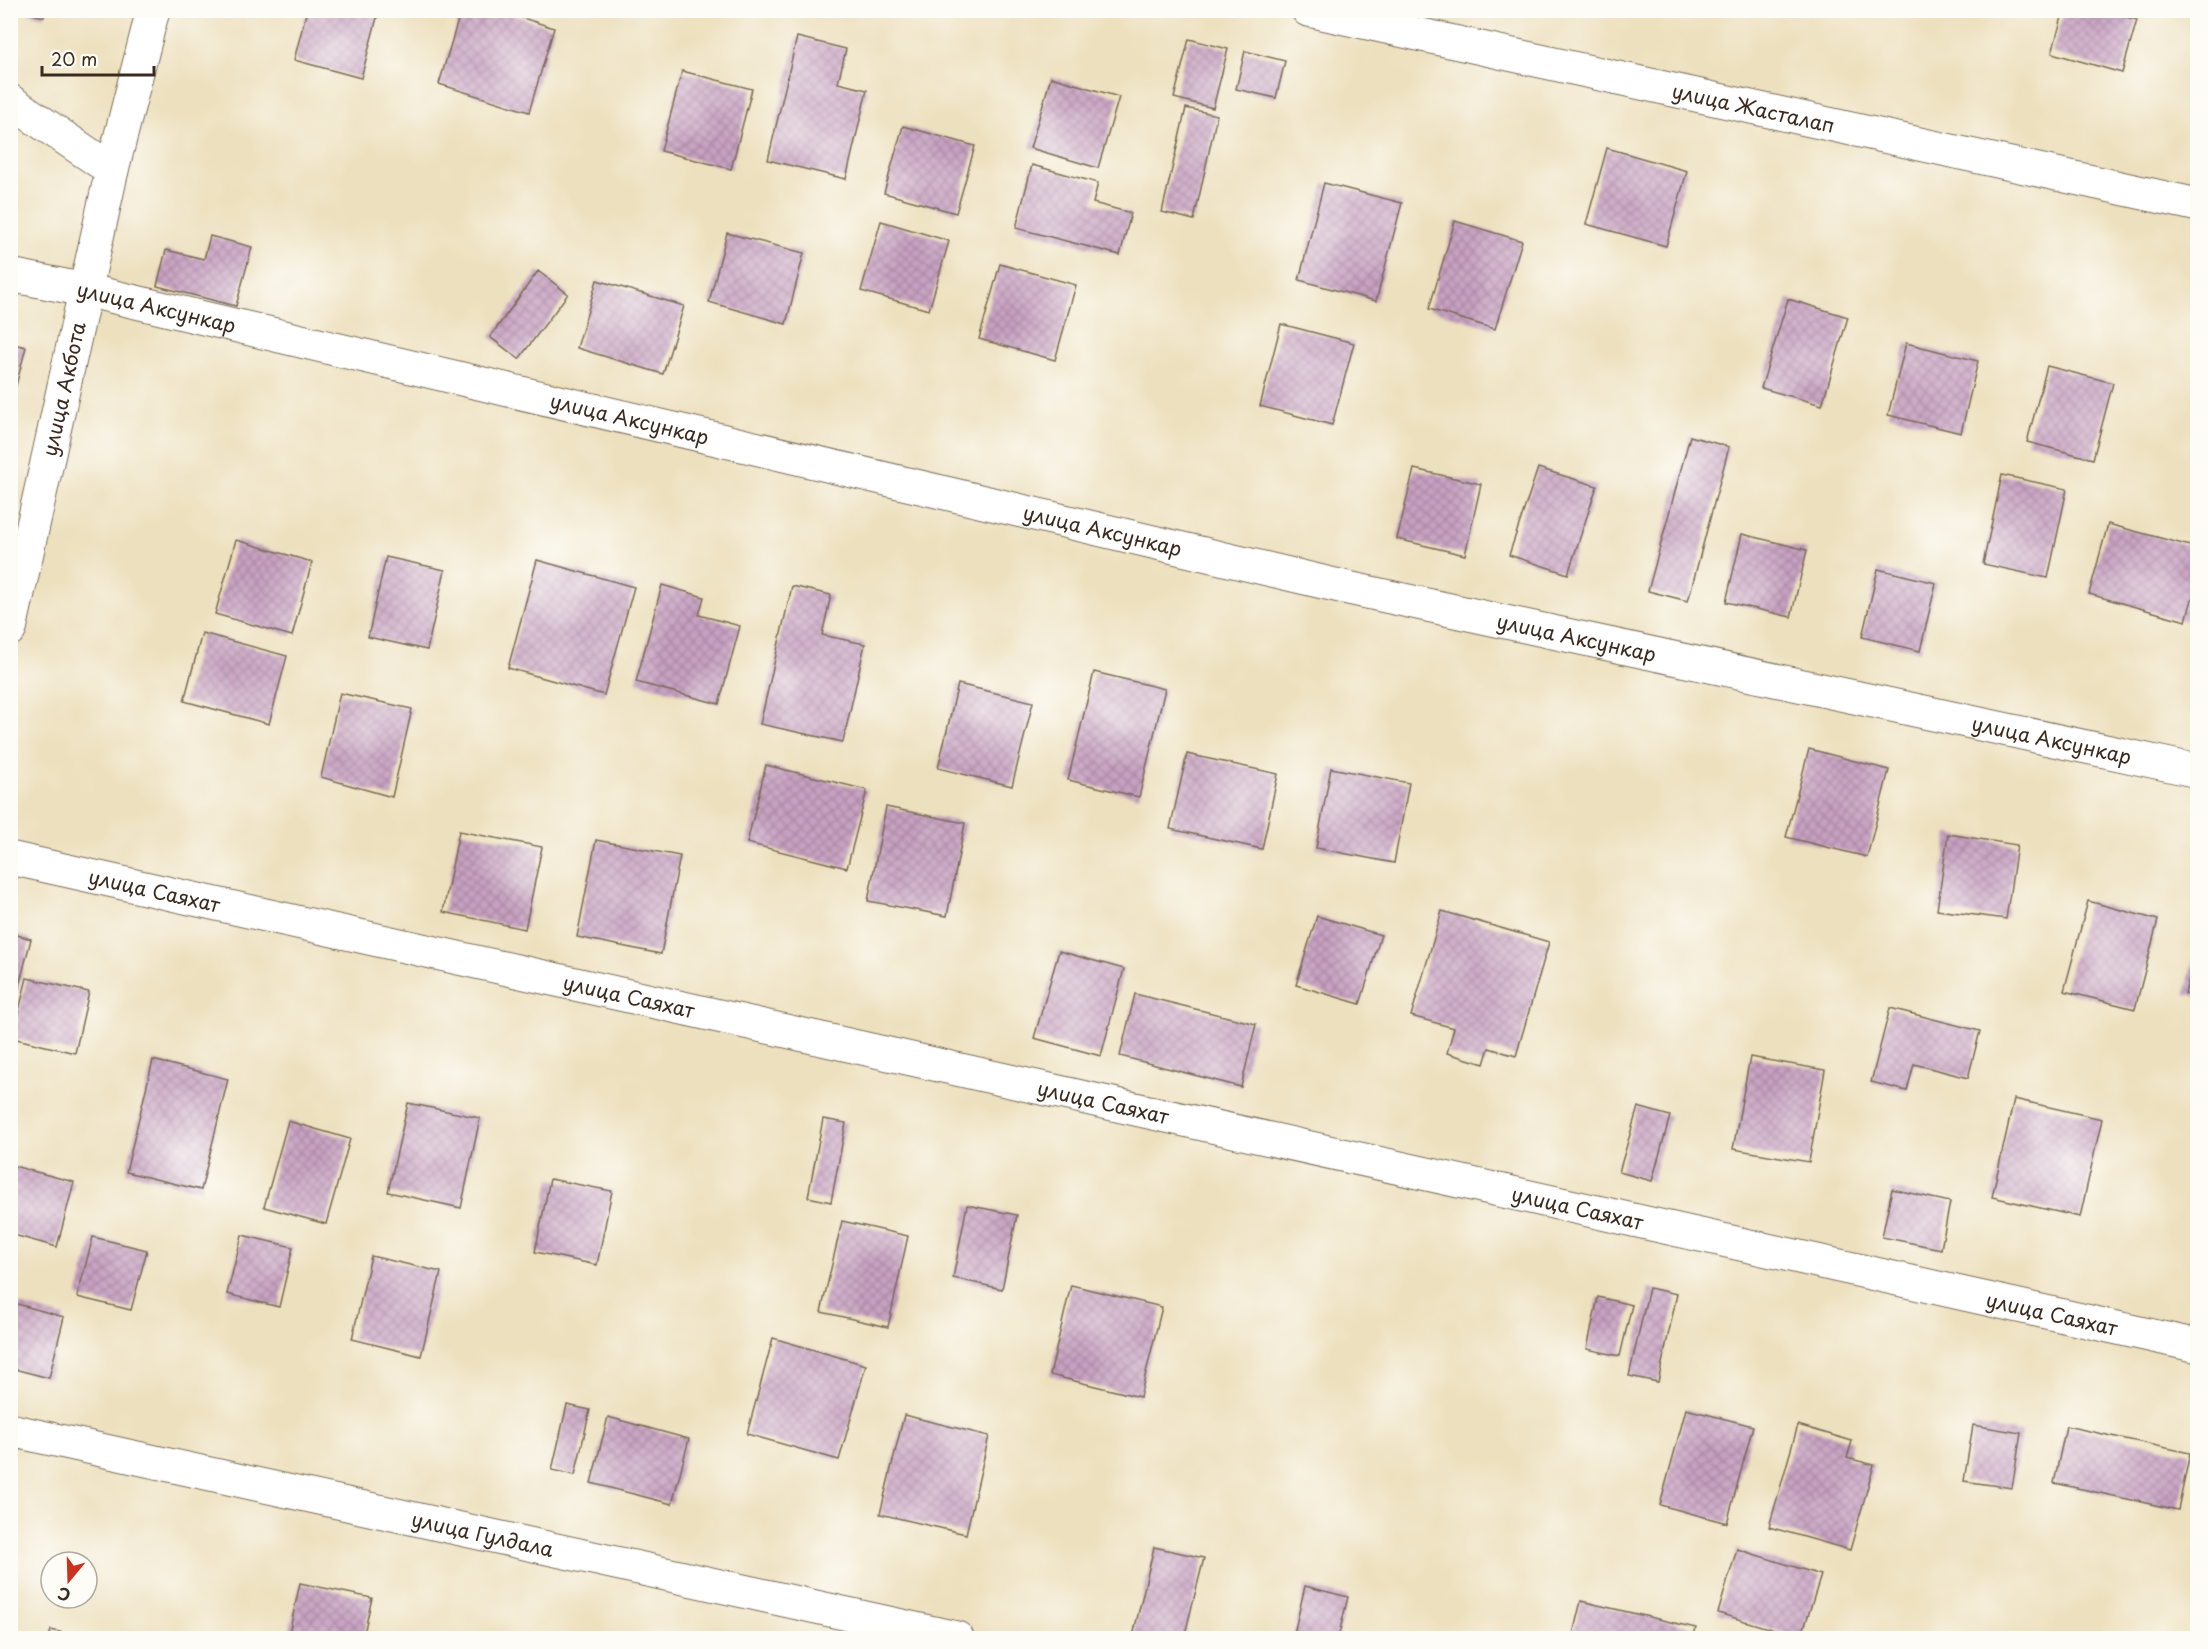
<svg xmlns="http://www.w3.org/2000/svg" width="2208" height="1649" viewBox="0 0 2208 1649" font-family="'Playpen Sans',sans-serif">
<defs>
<pattern id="building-cross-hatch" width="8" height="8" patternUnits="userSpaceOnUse" patternTransform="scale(1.5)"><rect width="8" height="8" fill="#c8a2c3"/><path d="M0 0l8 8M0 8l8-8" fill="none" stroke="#a4849e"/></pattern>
</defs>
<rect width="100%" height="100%" fill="#fdfcf7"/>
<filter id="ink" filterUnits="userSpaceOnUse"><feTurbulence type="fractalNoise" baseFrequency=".0167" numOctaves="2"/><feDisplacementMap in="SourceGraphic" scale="12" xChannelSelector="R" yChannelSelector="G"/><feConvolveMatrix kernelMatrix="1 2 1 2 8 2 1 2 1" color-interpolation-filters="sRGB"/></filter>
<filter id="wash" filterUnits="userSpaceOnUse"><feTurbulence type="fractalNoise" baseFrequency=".008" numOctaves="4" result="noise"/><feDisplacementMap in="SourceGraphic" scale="24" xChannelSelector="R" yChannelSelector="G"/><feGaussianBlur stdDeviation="1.35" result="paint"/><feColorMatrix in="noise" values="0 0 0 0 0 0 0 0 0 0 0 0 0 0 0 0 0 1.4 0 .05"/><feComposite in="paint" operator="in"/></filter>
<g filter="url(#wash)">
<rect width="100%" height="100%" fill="#ede0be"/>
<g id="blocks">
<!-- building -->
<path fill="url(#building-cross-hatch)" d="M19 10H45L44 17Z
M307 10H379L361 78 294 60Z
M461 10H498L554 28 529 112 439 84Z
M2064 10H2103L2137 20 2122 73 2052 53Z
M797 37 846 49 838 83 867 90 846 179 768 160Z
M1189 39 1228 49 1213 108 1174 98Z
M1245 51 1285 61 1276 98 1236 89Z
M682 71 752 89 731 169 661 151Z
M1051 77 1119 97 1098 168 1030 148Z
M1186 108 1217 115 1194 220 1162 212Z
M903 126 975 146 956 213 884 193Z
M1607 148 1687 171 1666 246 1586 224Z
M1032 165 1098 183 1093 203 1131 213 1120 255 1016 228Z
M1324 183 1402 203 1376 301 1299 280Z
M881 221 949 241 929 310 861 291Z
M1455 221 1522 241 1495 329 1429 309Z
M727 233 804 253 786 324 709 302Z
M210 236 252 247 236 306 157 286 166 250 204 259Z
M1000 264 1076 285 1055 360 979 339Z
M538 271 568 294 519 359 490 337Z
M597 280 684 306 663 374 577 348Z
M1788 299 1848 317 1822 405 1761 388Z
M1281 324 1354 343 1332 425 1260 406Z
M10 343 26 347 11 405H10Z
M1906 343 1978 361 1961 433 1888 415Z
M2047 366 2113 383 2093 459 2027 442Z
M1690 436 1729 447 1688 601 1648 591Z
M1538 468 1597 486 1568 574 1509 555Z
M1414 469 1481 484 1465 555 1397 539Z
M2002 475 2067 489 2048 578 1983 564Z
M2108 524 2198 548V577L2186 621 2089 594Z
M1742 534 1807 550 1791 617 1726 602Z
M236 540 312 562 292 636 215 614Z
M386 557 445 570 427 650 368 637Z
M537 560 634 587 604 695 508 668Z
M1878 569 1936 583 1920 651 1862 637Z
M662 585 704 597 699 615 740 626 719 704 636 682Z
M792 586 831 595 822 635 865 644 843 742 760 724Z
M202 633 287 656 269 724 184 701Z
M1094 672 1165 689 1139 797 1068 780Z
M958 684 1033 702 1012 786 938 768Z
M340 693 412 709 392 797 321 777Z
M1809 749 1889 770 1867 857 1786 837Z
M1187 754 1278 774 1262 849 1170 829Z
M766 765 867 790 847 868 747 843Z
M1331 768 1409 783 1394 863 1316 848Z
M886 807 965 823 947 916 868 901Z
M459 831 542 847 525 929 443 912Z
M1948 834 2017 845 2006 919 1937 910Z
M596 840 680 856 661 954 577 937Z
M2088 901 2158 920 2135 1009 2064 991Z
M1442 911 1549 942 1516 1056 1489 1048 1484 1064 1447 1053 1454 1028 1411 1016Z
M1317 916 1381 935 1360 1004 1296 985Z
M10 933 31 939 18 990 10 988Z
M2197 946H2198V997L2185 994Z
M1059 951 1124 969 1101 1056 1034 1038Z
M27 978 89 992 75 1053 12 1038Z
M1135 994 1256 1024 1241 1087 1120 1056Z
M1890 1008 1980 1031 1968 1078 1914 1064 1907 1091 1871 1082Z
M1750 1057 1825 1070 1809 1162 1733 1149Z
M153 1060 228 1079 201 1190 126 1172Z
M2014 1099 2102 1119 2080 1217 1992 1197Z
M408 1103 480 1118 461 1208 388 1192Z
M1638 1107 1670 1116 1652 1181 1619 1172Z
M823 1119 846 1123 831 1202 808 1197Z
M288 1121 350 1139 326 1224 264 1207Z
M10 1165 74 1182 57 1247 10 1234Z
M550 1179 612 1191 597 1265 535 1252Z
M1892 1189 1950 1202 1941 1249 1882 1237Z
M967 1205 1017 1215 1002 1289 953 1278Z
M842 1221 908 1236 888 1327 821 1312Z
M242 1235 293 1247 279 1307 227 1294Z
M93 1237 147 1250 131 1310 77 1297Z
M371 1256 441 1272 421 1356 352 1339Z
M1071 1285 1162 1307 1140 1397 1050 1375Z
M1649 1288 1677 1294 1658 1382 1629 1376Z
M1598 1297 1632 1305 1620 1356 1587 1349Z
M10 1302 64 1317 49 1378 10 1368Z
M773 1338 866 1365 839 1460 747 1434Z
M567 1405 590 1410 575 1475 552 1470Z
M1686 1409 1753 1426 1727 1523 1660 1505Z
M904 1415 989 1436 966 1534 880 1514Z
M608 1417 689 1439 672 1504 591 1483Z
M1798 1425 1852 1441 1847 1458 1874 1465 1850 1550 1769 1527Z
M1973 1425 2021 1433 2012 1488 1964 1481Z
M2066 1426 2190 1453 2178 1510 2054 1483Z
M1154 1547 1204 1558 1184 1638H1145L1133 1636Z
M1737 1549 1821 1575 1801 1638 1718 1613Z
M300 1583 372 1598 363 1638H288Z
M1305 1586 1348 1597 1338 1638H1293Z
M1581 1601 1696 1628 1693 1638H1572Z
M51 1630 84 1638H49Z"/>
</g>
</g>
<g filter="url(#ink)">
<use href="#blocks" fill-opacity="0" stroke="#796a56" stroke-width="1.5"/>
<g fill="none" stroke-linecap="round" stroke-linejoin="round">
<defs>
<g id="minor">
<path id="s1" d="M1308 10 2198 205"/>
<path d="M10 101 112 170"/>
<path id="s2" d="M10 275 85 290 1348 588 2198 771"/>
<path id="s3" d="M10 629 112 170 153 10"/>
<path id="s4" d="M10 858 2198 1346"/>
<path id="s5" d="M10 1430 957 1638"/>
</g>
</defs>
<!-- minor casing -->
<use href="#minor" stroke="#796a56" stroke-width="35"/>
<!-- minor -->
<use href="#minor" stroke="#fff" stroke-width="33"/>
</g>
</g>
<g text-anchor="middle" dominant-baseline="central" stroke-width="4.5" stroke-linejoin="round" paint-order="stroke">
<!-- street labels -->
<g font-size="20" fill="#3b2a1e" stroke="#fdfcf7">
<text stroke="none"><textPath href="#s1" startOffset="456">улица Жасталап</textPath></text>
<text stroke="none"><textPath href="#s2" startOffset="150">улица Аксункар</textPath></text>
<text stroke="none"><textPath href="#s3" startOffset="246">улица Акбота</textPath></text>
<text stroke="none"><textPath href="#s2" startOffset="636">улица Аксункар</textPath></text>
<text stroke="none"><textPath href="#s2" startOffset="1122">улица Аксункар</textPath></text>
<text stroke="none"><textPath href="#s2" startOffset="1608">улица Аксункар</textPath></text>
<text stroke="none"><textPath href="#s2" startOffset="2094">улица Аксункар</textPath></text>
<text stroke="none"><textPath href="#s4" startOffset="148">улица Саяхат</textPath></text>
<text stroke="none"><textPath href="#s4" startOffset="634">улица Саяхат</textPath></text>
<text stroke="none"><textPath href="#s4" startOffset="1120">улица Саяхат</textPath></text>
<text stroke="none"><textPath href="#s4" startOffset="1606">улица Саяхат</textPath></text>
<text stroke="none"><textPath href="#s4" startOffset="2092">улица Саяхат</textPath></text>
<text stroke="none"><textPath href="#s5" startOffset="484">улица Гулдала</textPath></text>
</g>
</g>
<!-- margin -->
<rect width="2208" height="1649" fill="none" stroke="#fdfcf7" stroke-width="36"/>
<!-- north arrow -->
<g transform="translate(69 1580) rotate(199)"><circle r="28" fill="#fdfcf7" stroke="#afa8a0" stroke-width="1.5"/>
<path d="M0-4.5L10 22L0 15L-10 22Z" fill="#c8321e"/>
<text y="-9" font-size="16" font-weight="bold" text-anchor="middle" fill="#3b2a1e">С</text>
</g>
<!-- scale -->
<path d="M42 66v9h112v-9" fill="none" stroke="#3b2a1e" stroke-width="3"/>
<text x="51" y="66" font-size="18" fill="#3b2a1e" stroke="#fdfcf7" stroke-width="4.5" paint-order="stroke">20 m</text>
</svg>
